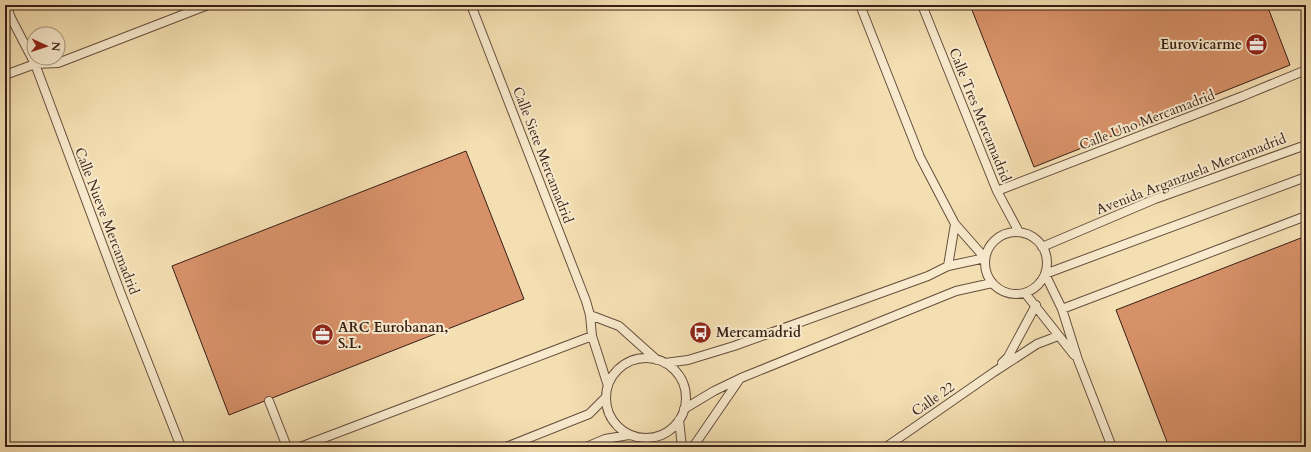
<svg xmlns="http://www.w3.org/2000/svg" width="1311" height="452" viewBox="0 0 1311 452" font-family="Cardo,serif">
<rect width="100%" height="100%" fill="#f4dfb2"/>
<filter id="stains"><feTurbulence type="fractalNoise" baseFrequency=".005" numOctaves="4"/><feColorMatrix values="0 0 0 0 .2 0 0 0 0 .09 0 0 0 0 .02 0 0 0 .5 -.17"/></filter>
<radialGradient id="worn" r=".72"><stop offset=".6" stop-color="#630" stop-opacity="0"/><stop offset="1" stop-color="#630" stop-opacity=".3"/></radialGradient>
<!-- building -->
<path fill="#d79169" stroke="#381e15" d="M970 5H1267L1290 65 1034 167Z
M466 151 524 299 229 415 172 266Z
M1306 236V447H1169L1116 310Z"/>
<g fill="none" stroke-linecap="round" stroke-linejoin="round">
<defs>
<path id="lane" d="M6 5 11 18 35 64 121 294 181 447
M471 5 586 301 590 315 592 336 608 386
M922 5 997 191 1019 232
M5 75 35 64 58 63 208 5
M997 191 1243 96 1306 70
M985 263a31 31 0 1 1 62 0a31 31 0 1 1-62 0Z
M1042 247 1155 199 1306 145
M948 266 955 224
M1025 293 1074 355
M1062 309 1306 216
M590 315 619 326 657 360
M606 398a40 40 0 1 1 80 0a40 40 0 1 1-80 0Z
M665 363 688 360 734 346 928 276 948 266 985 258 955 224 920 157 860 5
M1002 363 1008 357 1036 305
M269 401 287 447
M684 409 714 391 741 378 956 291 992 283
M679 420 682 447
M647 438 649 447
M300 447 592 336
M506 447 589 414 606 397
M586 447 605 439 629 435
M693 447 739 380
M886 447 994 372 1037 344 1058 336
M1112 447 1078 360 1062 309 1045 274 1306 177"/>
</defs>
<!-- lane casing -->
<use href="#lane" stroke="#674e3c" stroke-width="10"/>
<!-- lane -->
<use href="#lane" stroke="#f8eacd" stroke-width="8"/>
</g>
<!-- icons -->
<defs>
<symbol id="office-disc" viewBox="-11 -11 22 22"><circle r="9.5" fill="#8f2418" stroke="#f8eacd"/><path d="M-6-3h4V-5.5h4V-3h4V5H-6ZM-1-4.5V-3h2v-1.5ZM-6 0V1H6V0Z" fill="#fff"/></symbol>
<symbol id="bus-disc" viewBox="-11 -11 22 22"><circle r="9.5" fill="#8f2418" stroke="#f8eacd"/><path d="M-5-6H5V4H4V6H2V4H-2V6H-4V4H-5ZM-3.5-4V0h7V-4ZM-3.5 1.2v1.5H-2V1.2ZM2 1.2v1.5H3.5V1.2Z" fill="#fff"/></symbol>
</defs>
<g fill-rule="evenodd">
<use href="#office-disc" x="1244" y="32" width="25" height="25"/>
<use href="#bus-disc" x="688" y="320" width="25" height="25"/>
<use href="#office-disc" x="310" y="322" width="25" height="25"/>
</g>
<g text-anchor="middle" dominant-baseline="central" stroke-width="4" stroke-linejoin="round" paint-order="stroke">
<!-- poi labels -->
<g font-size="14" font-weight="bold" fill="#381e15" stroke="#f8eacd" text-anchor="start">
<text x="1242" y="44" text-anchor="end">Eurovicarme</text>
<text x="338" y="327">ARC Eurobanan,<tspan x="338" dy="16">S.L.</tspan></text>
<text x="716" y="332">Mercamadrid</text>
</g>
<!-- street labels -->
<g font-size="14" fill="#381e15" stroke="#f8eacd">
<text transform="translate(980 115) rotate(68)">Calle Tres Mercamadrid</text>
<text transform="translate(1147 120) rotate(-21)">Calle Uno Mercamadrid</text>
<text transform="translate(543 155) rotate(69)">Calle Siete Mercamadrid</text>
<text transform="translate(1191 174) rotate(-21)">Avenida Arganzuela Mercamadrid</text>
<text transform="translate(107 221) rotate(69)">Calle Nueve Mercamadrid</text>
<text transform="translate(933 399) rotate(-35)">Calle 22</text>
</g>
</g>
<!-- margin -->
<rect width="1311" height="452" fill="none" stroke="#f4dfb2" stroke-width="20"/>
<rect x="6" y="6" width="1299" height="440" fill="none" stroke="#381e15" stroke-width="2"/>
<rect x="10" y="10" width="1291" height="432" fill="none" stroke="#381e15"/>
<!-- north arrow -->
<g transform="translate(46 46) rotate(93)"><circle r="19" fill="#f8eacd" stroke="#ab9883"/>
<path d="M0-3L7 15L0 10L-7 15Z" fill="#8f2418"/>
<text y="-6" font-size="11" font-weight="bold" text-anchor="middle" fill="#381e15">N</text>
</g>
<rect width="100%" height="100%" filter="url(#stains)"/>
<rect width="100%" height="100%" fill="url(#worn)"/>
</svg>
